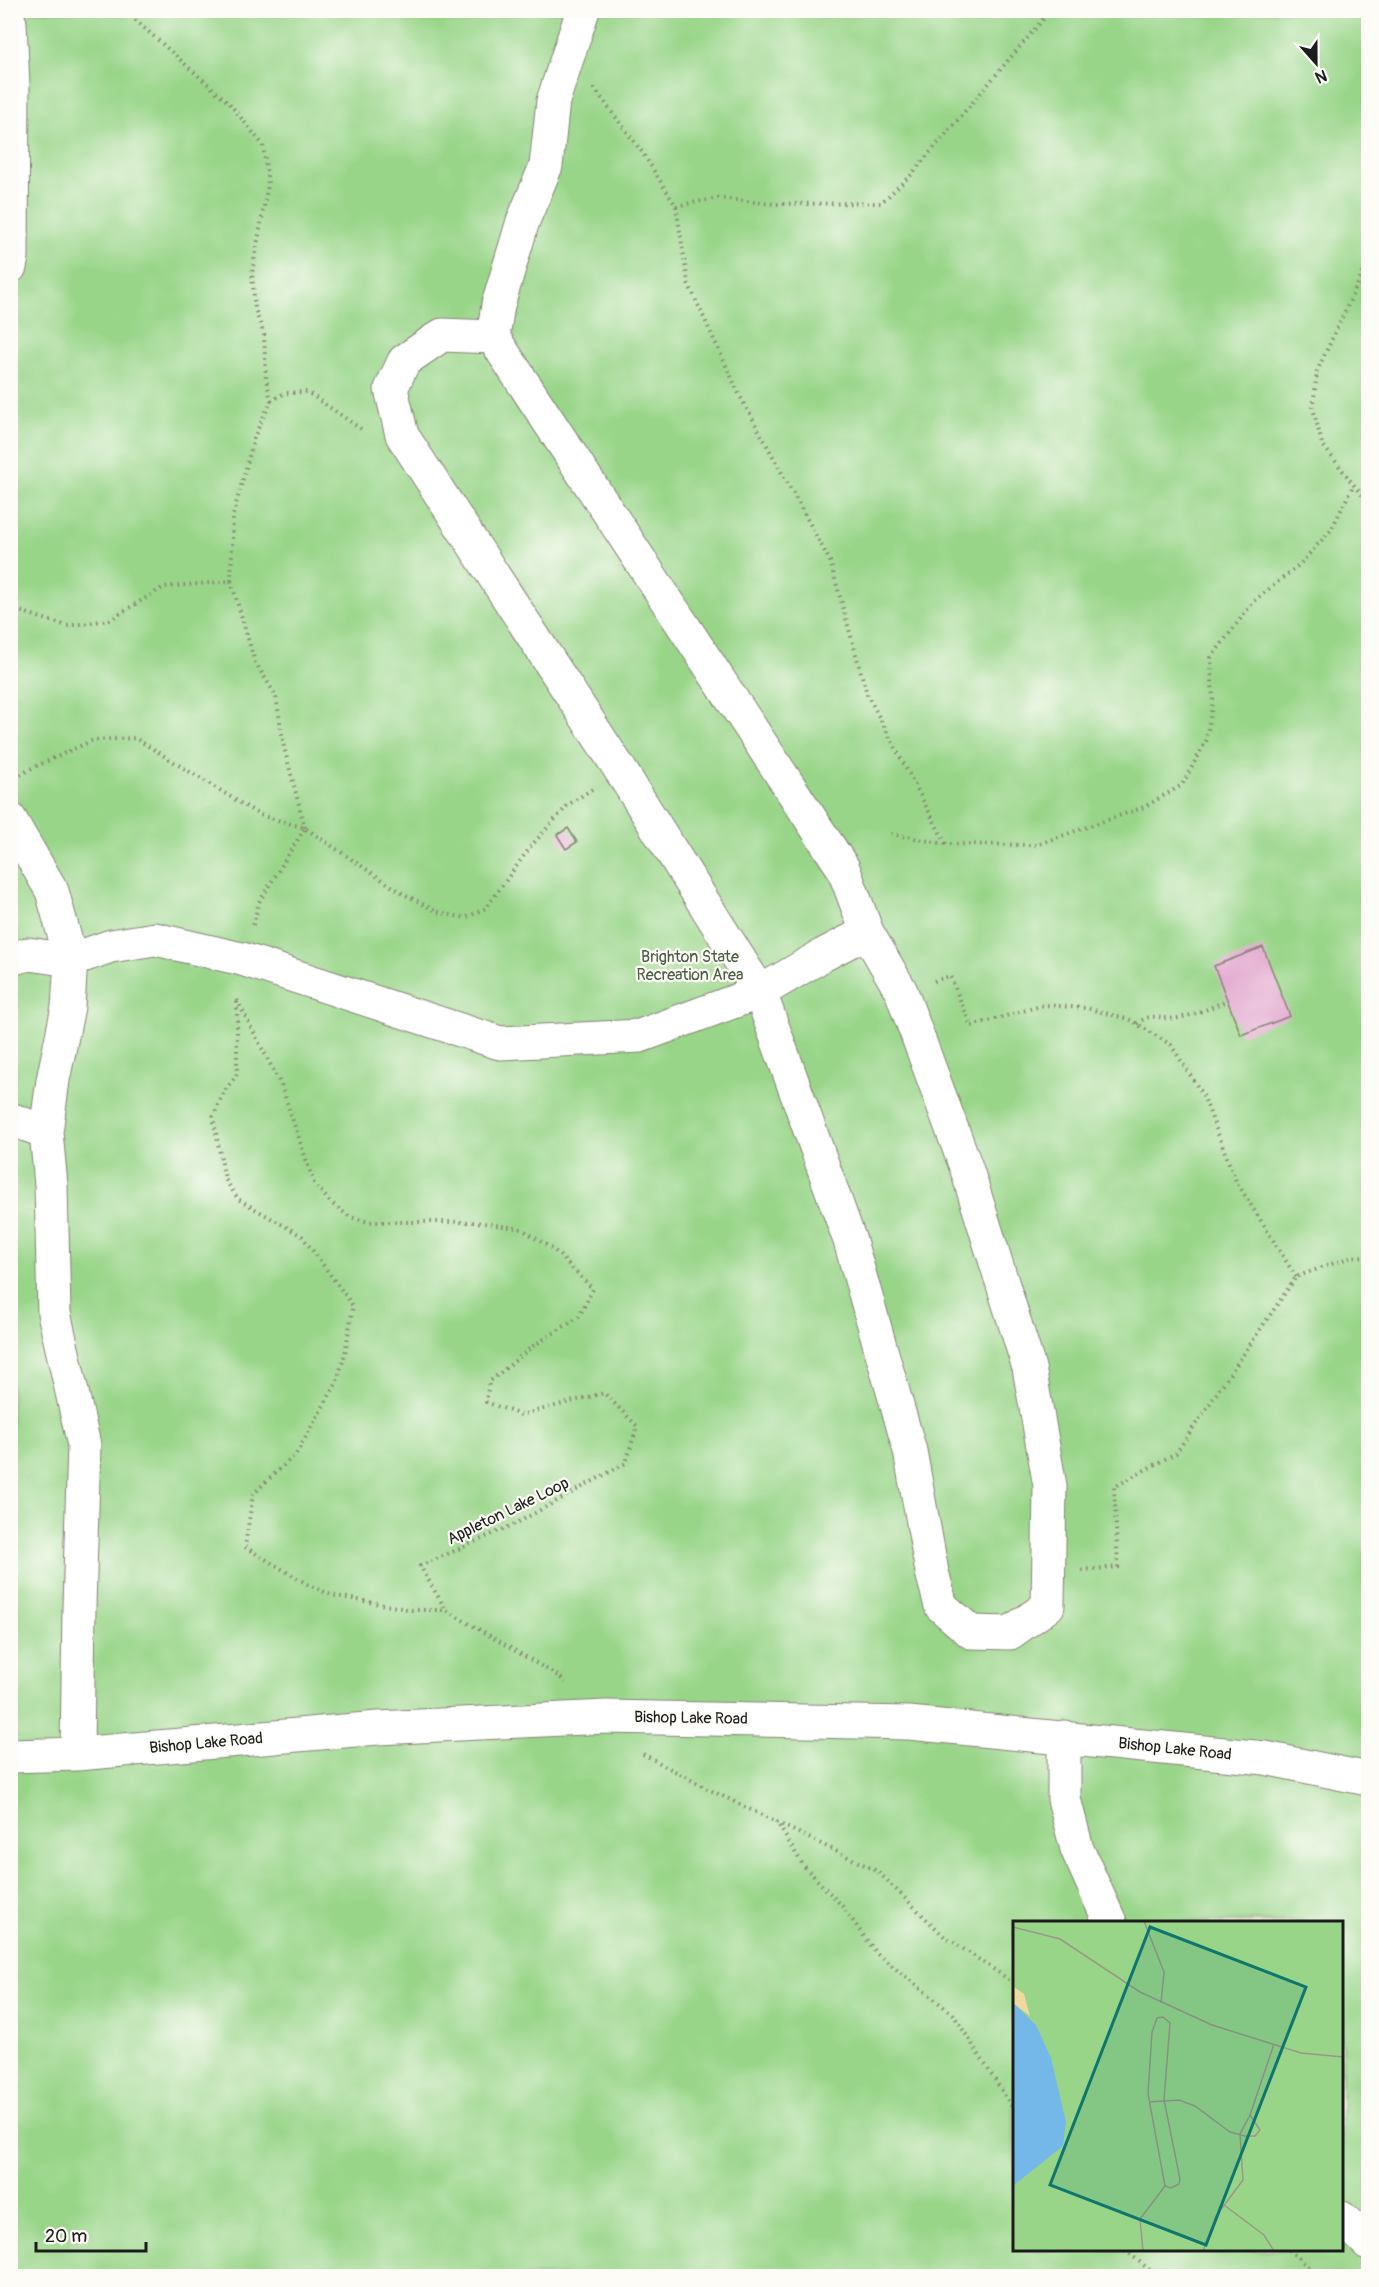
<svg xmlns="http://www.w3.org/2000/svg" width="1379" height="2287" viewBox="0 0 1379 2287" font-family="Pangolin,sans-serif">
<rect width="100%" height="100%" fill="#fdfcf7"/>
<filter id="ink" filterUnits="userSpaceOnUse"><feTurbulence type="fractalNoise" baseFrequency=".0167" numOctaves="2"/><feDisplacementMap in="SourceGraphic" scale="12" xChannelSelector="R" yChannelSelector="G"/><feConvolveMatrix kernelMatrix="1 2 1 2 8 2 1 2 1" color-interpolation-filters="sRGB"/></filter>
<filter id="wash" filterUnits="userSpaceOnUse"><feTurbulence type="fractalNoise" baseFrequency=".008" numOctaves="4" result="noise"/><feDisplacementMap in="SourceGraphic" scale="24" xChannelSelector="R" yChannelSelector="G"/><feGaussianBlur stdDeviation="1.35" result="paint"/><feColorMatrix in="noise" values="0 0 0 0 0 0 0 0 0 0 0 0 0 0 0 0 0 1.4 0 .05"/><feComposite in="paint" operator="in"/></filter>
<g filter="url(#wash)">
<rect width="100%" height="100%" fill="#f1e8d0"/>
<!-- green -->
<path fill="#99d589" stroke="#5a7852" stroke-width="1.5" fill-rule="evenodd" d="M11 11H1368V2276H11ZM1014 1922H1342V2250H1014Z"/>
<g id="blocks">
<!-- building -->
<path fill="#e4acd1" d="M568 828 577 842 566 849 557 835Z
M1263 947 1290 1016 1241 1035 1214 966Z"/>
</g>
</g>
<g filter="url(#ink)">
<use href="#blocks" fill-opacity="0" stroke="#868276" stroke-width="1.5"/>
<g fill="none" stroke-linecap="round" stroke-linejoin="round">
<defs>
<path id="minor" d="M10 23 13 85 12 257 10 267
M442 335 493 337 843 868 867 932 901 991 966 1167 1029 1368 1050 1486 1048 1606 1010 1633 971 1632 941 1606 932 1572 910 1451 850 1241 760 992 621 771 402 435 391 389 404 361Z
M493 337 498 305 523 221 546 166 553 101 583 10
M10 819 52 891 71 960 68 1007 53 1080 46 1132 51 1185 54 1313 84 1445 79 1607 77 1754
M10 959 28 954 71 960 111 946 155 939 242 959 500 1043 640 1036 760 992 823 955 867 932
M10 1119 46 1132
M1064 1737V1799L1077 1849 1110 1922
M10 1756 77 1754 378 1728 606 1717 909 1723 1265 1758 1368 1779
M1342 2218 1368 2243"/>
</defs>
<!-- minor casing -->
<use href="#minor" stroke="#868276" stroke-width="35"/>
<!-- path -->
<path stroke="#868276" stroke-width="4" stroke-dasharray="1.5 4.5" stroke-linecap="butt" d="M1360 10 1368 12
M594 88 642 152 676 206 688 283 740 396 830 561 867 694 946 844
M676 206 718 198 774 204 881 203 911 175 1051 10
M1368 262 1317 371 1313 408 1322 444 1368 503
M271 401 285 393 307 392 364 431
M231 581 255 662 276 696 284 747 305 828
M10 608 67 626 109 620 164 587 231 581 233 515 255 435 271 401 266 379 264 335 255 309 252 273 268 184 263 145 229 103 124 10
M10 781 30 769 93 740 135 738 260 815 305 828 402 893 438 912 465 918 486 908 531 846 568 805 592 789
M891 834 946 844 1036 845 1144 807 1182 785 1206 741 1213 701 1211 658 1254 601 1300 564 1331 530 1353 486
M253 925 259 902 305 828
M934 981 950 976 971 1026 1044 1005 1086 1008 1131 1020 1171 1045 1203 1095 1236 1181 1296 1277
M237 1000 281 1085 314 1183 330 1202 350 1217 369 1222H477L522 1229 555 1251 593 1289 579 1317 533 1346 489 1382 486 1402 521 1415 604 1393 637 1426 626 1463 513 1525 420 1566 446 1610 560 1677 565 1683
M237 1002V1074L224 1092 213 1117 225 1179 238 1199 302 1236 353 1306 345 1354 336 1384 296 1454 253 1494 245 1547 307 1584 331 1595 412 1610H446
M1137 1024C1153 1010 1160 1021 1178 1018 1195 1015 1212 1007 1228 1000
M1082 1570 1118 1567 1114 1487 1176 1453 1296 1277 1351 1257 1368 1256
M643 1754 706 1788 877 1871 944 1936 1014 1983
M776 1821 803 1865 842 1906 877 1954 953 2014 1014 2110
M1125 2250 1157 2276
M1289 2250 1319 2276"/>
<!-- minor -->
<use href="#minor" stroke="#fff" stroke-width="33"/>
</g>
</g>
<g text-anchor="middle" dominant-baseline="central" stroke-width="4.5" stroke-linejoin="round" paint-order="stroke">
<!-- park labels -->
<g font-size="16" fill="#485d42" stroke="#fdfcf7">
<text x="690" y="957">Brighton State<tspan x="690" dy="18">Recreation Area</tspan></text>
</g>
<!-- street labels -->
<g font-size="16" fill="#1c1c1c" stroke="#fdfcf7">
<text transform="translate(508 1511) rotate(-26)">Appleton Lake Loop</text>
<text transform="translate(691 1718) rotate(1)">Bishop Lake Road</text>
<text transform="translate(206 1743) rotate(-5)">Bishop Lake Road</text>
<text transform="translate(1175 1749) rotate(6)">Bishop Lake Road</text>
</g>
</g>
<!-- overview -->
<g transform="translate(1013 1921)">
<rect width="330" height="330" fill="#f1e8d0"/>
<path d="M0 0H330V330H0Z" fill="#99d589"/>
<path d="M0 65 11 73 17 95 0 82Z" fill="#eeda9e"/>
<path d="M0 82 23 104 38 137 53 201 50 225 0 265Z" fill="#74b8ea"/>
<path fill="none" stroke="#9c9688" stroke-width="1.5" d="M131 0 151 51 148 82M0 6 47 18 127 71 199 104 288 132 330 136M150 96 157 102 151 179 167 258 166 263 158 267 152 265 135 173 139 111 144 97ZM136 181 166 179 182 185 217 211 232 215H242L247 209 237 194M211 284 251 314 261 330M130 330 127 298 152 265M190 330 203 295 230 259 227 213 237 194 261 123"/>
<path fill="#0f766e" fill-opacity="0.15" stroke="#0f766e" stroke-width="3" d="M137 6 293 66 193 324 37 264Z"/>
<rect width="330" height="330" fill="none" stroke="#1c1c1c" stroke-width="3"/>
</g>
<!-- margin -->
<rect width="1379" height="2287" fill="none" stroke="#fdfcf7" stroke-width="36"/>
<!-- north arrow -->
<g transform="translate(1316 63) rotate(159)" stroke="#fdfcf7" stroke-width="4.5" paint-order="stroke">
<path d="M0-4.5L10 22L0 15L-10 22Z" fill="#1c1c1c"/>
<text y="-9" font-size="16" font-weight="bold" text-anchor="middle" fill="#1c1c1c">N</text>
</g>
<!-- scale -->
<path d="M36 2242v9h110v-9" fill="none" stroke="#1c1c1c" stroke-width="3"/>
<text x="45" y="2242" font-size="18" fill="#1c1c1c" stroke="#fdfcf7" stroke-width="4.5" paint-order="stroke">20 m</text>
</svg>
